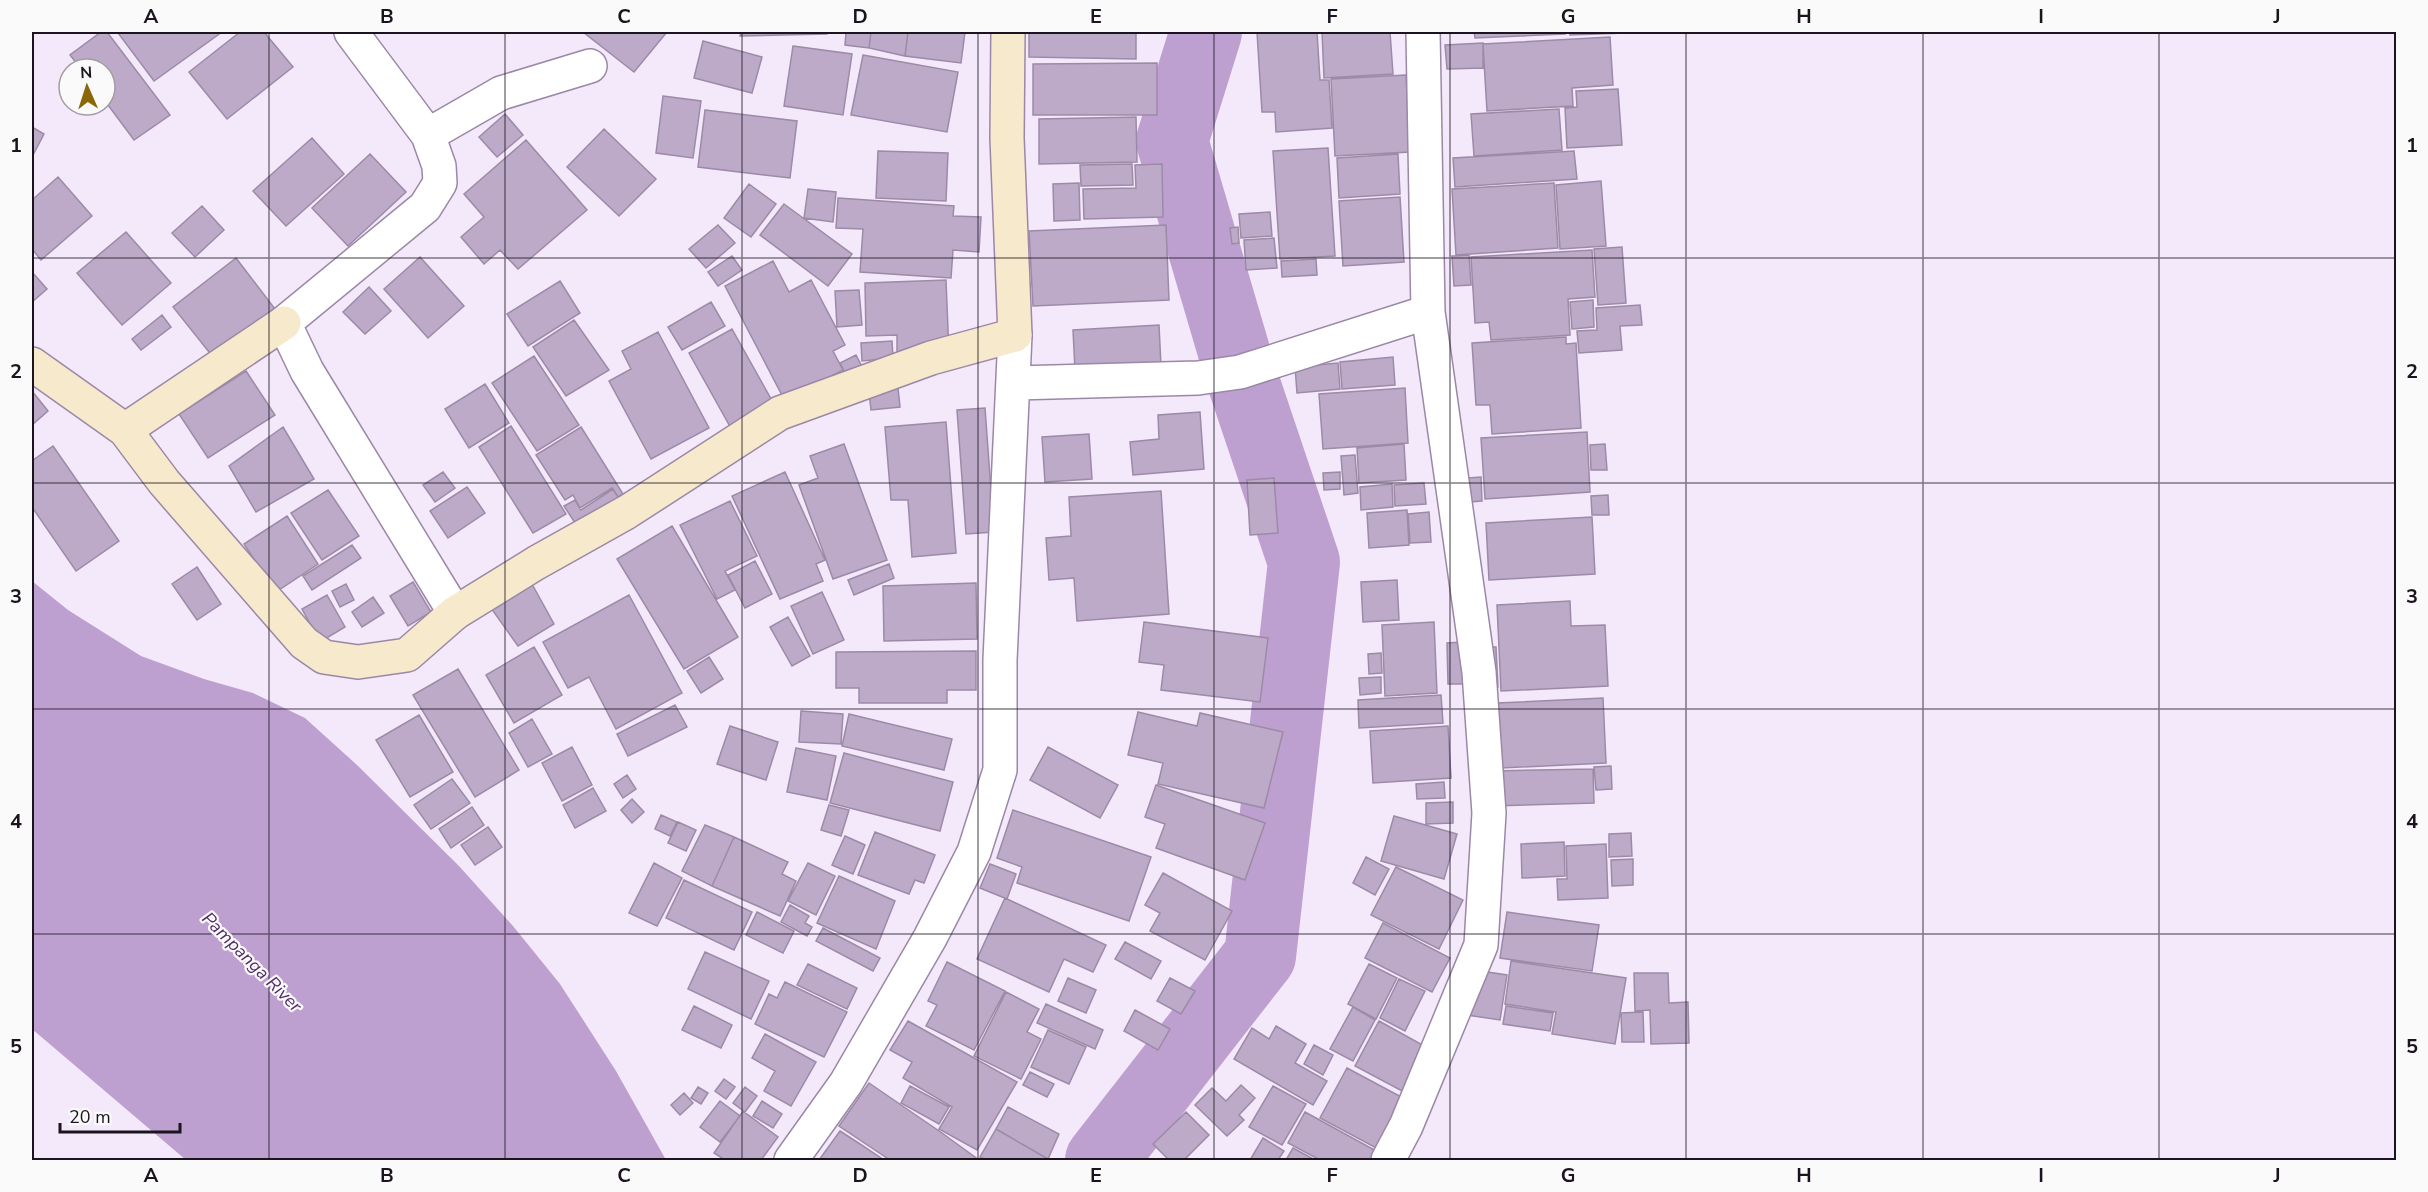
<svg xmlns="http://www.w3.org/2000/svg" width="2428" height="1192" viewBox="0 0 2428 1192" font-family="'Nunito Sans',sans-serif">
<rect width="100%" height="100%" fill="#f4e8fb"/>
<!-- water -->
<path fill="#bda0cf" d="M32 581 68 610 141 656 204 679 253 693 305 718 357 765 459 866 513 926 560 984 616 1071 666 1160H186L32 1029Z"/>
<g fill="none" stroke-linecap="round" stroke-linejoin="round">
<!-- river -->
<path stroke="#bda0cf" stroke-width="72" d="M1101 1160 1260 956 1304 562 1240 372 1172 141 1206 32"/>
</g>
<!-- building -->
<path fill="#bdaac9" stroke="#9c8aa7" stroke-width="1.5" d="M101 32H107L170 115 134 140 105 101V69H81L70 55Z
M121 32H222L154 81 118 33Z
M240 32H264L293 67 227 119 189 72Z
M583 32H667L634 72Z
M741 32H828L827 34 740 36Z
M846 32H871L869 48 845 45Z
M871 32H908L905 56 869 48Z
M908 32H965L961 63 905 56Z
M1029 32H1136V59L1029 57Z
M1257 32H1317L1320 80H1329L1332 128 1276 132 1275 112H1262Z
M1322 32H1390L1393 74 1324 78Z
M1474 32H1565V34L1475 38Z
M1570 32H1625V33L1570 35Z
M1610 37 1613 85 1572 88 1573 106 1487 111 1483 44Z
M703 41 762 57 752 93 694 78Z
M1483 43V68L1447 69 1445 45Z
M793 46 852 54 843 115 784 106Z
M863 55 958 72 947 132 851 115Z
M1157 63V115H1033V64Z
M1406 75 1410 152 1335 156 1331 79Z
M1618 89 1622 145 1567 148 1565 108 1577 107 1576 91Z
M663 96 701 101 693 158 656 153Z
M1559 109 1562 150 1474 156 1471 114Z
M705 110 797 121 790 178 698 167Z
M505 114 523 135 497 157 479 137Z
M1136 117 1137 162 1039 164V119Z
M32 127 44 134 32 157Z
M604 129 656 179 619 216 567 167Z
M312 138 344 174 286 226 253 191Z
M526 140 587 210 518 269 500 250 484 264 461 237 484 217 464 194Z
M1328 148 1335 256 1280 259 1273 151Z
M878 151 948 153 946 201 876 198Z
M1574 151 1577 179 1455 187 1453 158Z
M370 154 406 192 348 246 312 208Z
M1398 154 1400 194 1339 198 1337 158Z
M1132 164 1133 185 1081 186 1080 165Z
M1162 164 1163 217 1084 219 1083 189 1136 188 1135 165Z
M58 177 92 216 41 260 32 249V200Z
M1601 181 1606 246 1560 249 1556 185Z
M1079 183 1080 220 1054 221 1053 184Z
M1554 183 1558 248 1456 255 1452 189Z
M749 184 776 204 751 237 724 218Z
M808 189 836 192 833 222 804 218Z
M1400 197 1404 262 1343 266 1339 201Z
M838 198 954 206 953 216 981 217 979 252 953 250 951 278 860 272 863 229 836 228Z
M784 204 852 254 828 286 760 235Z
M202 206 224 230 195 257 172 233Z
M1270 212 1272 236 1241 238 1239 214Z
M718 225 735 243 706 268 689 249Z
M1166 225 1169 300 1033 306 1029 231Z
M1238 227 1239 243 1232 244 1230 228Z
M126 232 171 283 122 325 77 273Z
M1274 238 1277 268 1246 270 1244 240Z
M1622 247 1626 303 1598 305 1594 249Z
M1592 250 1595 297 1568 299 1570 335 1491 340 1489 322 1475 323 1471 257Z
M1469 255 1471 285 1454 286 1452 256Z
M732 256 742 270 718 286 708 272Z
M420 257 464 306 428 338 384 289Z
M236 258 275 309 213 357 173 307Z
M1316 259 1317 275 1282 277 1281 261Z
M773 261 789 292 811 280 845 345 833 351 843 370 785 401 725 286Z
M32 272 47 289 32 302Z
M946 280 949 354 897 355V335L866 336 865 283Z
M560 281 580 313 528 346 507 314Z
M369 287 391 311 365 334 343 312Z
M859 290 862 325 837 327 835 291Z
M1593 300 1594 327 1572 329 1570 302Z
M711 302 725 326 682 350 668 327Z
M1640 305 1642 325 1620 326 1622 350 1579 353 1577 331 1597 330 1596 308Z
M162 315 171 327 141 350 132 339Z
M574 320 609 370 566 396 533 347Z
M1159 325 1161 366 1075 370 1073 330Z
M732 329 775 406 732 430 689 353Z
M658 332 709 428 651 459 609 381 631 369 622 351Z
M1566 337V344L1576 343 1581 428 1492 434 1490 405H1476L1472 343Z
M892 341 893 358 862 361 861 343Z
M856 355 868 378 852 387 840 363Z
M534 356 579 425 537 451 492 383Z
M1393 357 1395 385 1342 389 1340 362Z
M1338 363 1340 389 1297 393 1295 367Z
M246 371 275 415 208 458 179 414Z
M485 384 509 423 469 448 445 409Z
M898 388 900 407 871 410 869 392Z
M1405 388 1408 443 1323 449 1319 394Z
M32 391 48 411 32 425Z
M985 408 994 532 966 534 957 410Z
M1200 412 1204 469 1133 475 1130 442 1159 439 1158 415Z
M946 422 956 553 912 557 908 500H891L885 427Z
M511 426 566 514 533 533 479 447Z
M283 427 314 479 256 512 229 466Z
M581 427 623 494 618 497 612 488 580 508 573 495 565 500 536 455Z
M1587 432 1590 492 1485 499 1481 438Z
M1089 434 1092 479 1045 482 1042 437Z
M844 444 887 560 833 579 799 485 818 478 810 456Z
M1404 444 1406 480 1359 483 1357 448Z
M1605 444 1607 470H1591L1590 445Z
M53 446 119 541 76 571 32 507V461Z
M1355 455 1358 493 1344 495 1341 456Z
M443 472 455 488 435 502 423 485Z
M785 472 825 560 816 564 823 581 780 599 732 496Z
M1340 472V489L1324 490 1323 473Z
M1481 477 1482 501 1456 503 1454 479Z
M1274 478 1278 533 1250 535 1247 480Z
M1424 483 1426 504 1395 506 1394 485Z
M1392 484 1393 507 1361 510 1360 487Z
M467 487 485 513 448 538 430 511Z
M613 489 623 505 581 532 564 506 575 500 581 510Z
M328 490 359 536 322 560 291 513Z
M1161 491 1169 614 1077 621 1074 578 1049 580 1046 538 1071 536 1069 497Z
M1608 495 1609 515H1592L1591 496Z
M730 501 757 556 725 571 735 590 717 599 680 525Z
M1407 510 1409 545 1369 548 1367 513Z
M1429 512 1431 542 1410 543 1408 514Z
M287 516 318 564 276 592 244 544Z
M1592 517 1595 574 1489 580 1486 523Z
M672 526 738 637 684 669 617 559Z
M352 545 361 558 312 590 303 576Z
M755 561 772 594 745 608 728 575Z
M889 564 894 578 854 595 848 580Z
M197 567 221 604 197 620 172 584Z
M527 575 554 624 518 646 486 601Z
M1397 580 1399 620 1363 622 1361 582Z
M413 582 431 612 408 626 390 596Z
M976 583 977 639 884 641 883 586Z
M346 584 354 600 340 607 332 591Z
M822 592 844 640 813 654 791 606Z
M327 595 345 627 320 642 302 609Z
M629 595 682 693 616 729 589 677 568 688 543 642Z
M373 597 384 613 362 627 352 612Z
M1570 601 1571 626 1605 625 1608 686 1501 691 1497 605Z
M788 617 810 656 792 666 770 627Z
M1144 622 1268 638 1260 702 1161 690 1164 665 1139 662Z
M1434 622 1437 693 1385 696 1382 625Z
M1463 642 1465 684H1448L1447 643Z
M534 647 562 695 514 723 486 675Z
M1485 647H1496L1498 687H1487Z
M976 651V690H947V703H859V688H836V652Z
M1381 653 1382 673 1369 674 1368 654Z
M709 657 723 679 701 693 687 671Z
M458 669 519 770 475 797 413 695Z
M1381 677V693L1360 695 1359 678Z
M1441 695 1443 723 1359 728 1358 700Z
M1603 698 1606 763 1501 768 1498 703Z
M675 705 687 727 628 756 617 734Z
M801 711 843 714 841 744 799 742Z
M1138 712 1197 726 1200 713 1283 732 1264 808 1158 784 1163 763 1128 755Z
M849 714 952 739 944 770 842 746Z
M419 715 453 772 410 797 376 740Z
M532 719 552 754 528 767 509 733Z
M730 726 778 742 766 780 717 764Z
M1448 726 1451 778 1373 783 1370 731Z
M572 747 592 785 562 801 542 763Z
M1048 747 1118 785 1100 818 1030 780Z
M796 748 836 756 827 800 787 792Z
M844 753 953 782 940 831 830 803Z
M1611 766 1612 789 1596 790 1594 767Z
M1593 769 1594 803 1492 806 1491 771Z
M627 775 636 789 623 798 614 784Z
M452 779 470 803 431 829 414 805Z
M1444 782 1445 798 1417 799 1416 784Z
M1156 785 1265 823 1245 880 1156 848 1165 824 1145 817Z
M593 788 606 811 575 828 563 805Z
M632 799 644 812 632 823 621 810Z
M1453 802V823L1426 824V803Z
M829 805 849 810 841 836 821 830Z
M472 807 484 825 451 848 439 829Z
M1013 810 1151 857 1129 921 1017 883 1022 867 997 858Z
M661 815 677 822 670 836 655 829Z
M1394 816 1457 834 1444 879 1381 861Z
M678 822 696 830 686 851 668 843Z
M705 825 734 837 712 886 682 871Z
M488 827 502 847 475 865 461 845Z
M875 832 935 855 924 883 915 880 909 894 858 875Z
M1631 833 1632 856 1609 857V834Z
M845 836 865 845 853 874 832 865Z
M734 837 788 862 782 874 796 881 780 916 712 886Z
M1564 842 1565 876 1522 878 1521 844Z
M1606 844 1608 898 1558 900 1557 879H1567L1566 846Z
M1366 857 1389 869 1375 895 1353 883Z
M1633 859V885L1612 886 1611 860Z
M654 863 682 878 657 926 629 913Z
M808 863 835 876 816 915 788 901Z
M990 864 1016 874 1007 899 980 888Z
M1396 867 1463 900 1439 949 1371 915Z
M1163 873 1232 911 1205 960 1150 931 1160 913 1145 905Z
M839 876 895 901 876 949 817 923Z
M684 880 752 912 734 950 666 918Z
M1005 898 1106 945 1093 972 1064 959 1049 992 977 959Z
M790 905 809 916 805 923 812 927 807 936 781 922Z
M757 912 794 931 783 953 746 935Z
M1507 912 1599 925 1592 971 1500 958Z
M1383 923 1450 958 1432 992 1365 958Z
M823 928 880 958 873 971 816 941Z
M1125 942 1161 961 1151 979 1115 959Z
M705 952 769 981 751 1019 688 989Z
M1511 961 1626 978 1615 1044 1552 1034 1556 1012 1505 1004Z
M947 962 1005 991 974 1050 926 1026 937 1005 928 1001Z
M808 964 857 988 847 1009 797 985Z
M1369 964 1397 978 1376 1019 1348 1004Z
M1474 970 1507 975 1500 1020 1467 1015Z
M1634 973H1668L1669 1003 1688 1002 1689 1043 1651 1044 1650 1010 1635 1011Z
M1068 978 1096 990 1086 1013 1058 1001Z
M1170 978 1195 991 1181 1014 1157 1001Z
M1399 979 1425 991 1405 1031 1380 1018Z
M785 982 847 1012 824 1057 755 1024 769 994 777 998Z
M1006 992 1039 1009 1027 1032 1041 1039 1021 1079 974 1056Z
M1046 1004 1103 1030 1095 1049 1037 1023Z
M694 1006 732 1025 721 1048 682 1030Z
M1506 1006 1553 1013 1550 1031 1503 1024Z
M1353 1007 1375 1020 1353 1061 1330 1049Z
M1135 1010 1170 1029 1158 1050 1124 1031Z
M1643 1012 1644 1042H1622L1621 1013Z
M908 1021 1017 1082 977 1150 939 1129 952 1107 903 1078 912 1062 890 1050Z
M1379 1021 1428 1048 1404 1092 1355 1066Z
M1276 1026 1306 1044 1295 1063 1327 1081 1313 1105 1234 1059 1252 1028 1269 1039Z
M1048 1030 1086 1047 1069 1084 1031 1067Z
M765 1034 816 1062 791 1106 764 1091 775 1071 752 1058Z
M1314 1045 1333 1055 1323 1075 1304 1064Z
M1347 1068 1407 1100 1380 1150 1320 1118Z
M1030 1072 1054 1084 1047 1097 1023 1085Z
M724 1079 735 1087 726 1099 715 1091Z
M869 1083 942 1133 979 1160H890L839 1126Z
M1241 1085 1255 1098 1239 1115 1244 1120 1227 1136 1195 1105 1212 1088 1226 1101Z
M910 1086 949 1107 939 1124 901 1103Z
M1273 1086 1306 1104 1282 1145 1249 1127Z
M698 1087 708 1093 701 1104 691 1098Z
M745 1087 757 1096 745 1112 733 1103Z
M684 1093 693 1103 680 1115 671 1105Z
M720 1101 740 1116 720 1142 700 1127Z
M762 1101 782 1114 773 1128 753 1116Z
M1008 1107 1059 1134 1048 1159 996 1129Z
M743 1111 778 1137 761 1160H725L714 1153Z
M1186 1112 1209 1135 1184 1160H1169L1153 1144Z
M1305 1112 1380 1153 1376 1160H1320L1288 1143Z
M996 1129 1048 1159V1160H987L980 1157Z
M840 1131 860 1144 884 1160H819Z
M1263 1138 1284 1151 1278 1160H1250Z
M1293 1148 1315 1160H1286Z"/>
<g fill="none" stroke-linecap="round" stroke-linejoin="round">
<defs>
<path id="street" d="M351 32 428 135 439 166 440 183 425 207 284 323 307 371 455 613
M428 135 501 93 590 66
M1013 383 1198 378 1240 372 1428 312
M791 1160 846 1083 930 938 974 852 1000 770V660L1015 335
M1388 1160 1406 1126 1481 945 1489 813 1479 672 1428 312 1423 32"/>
<path id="secondary" d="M32 364 125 430 164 482 304 643 324 657 358 662 407 655 455 613 536 563 627 512 780 413 931 358 1015 335 1007 138 1008 32
M125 430 284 323"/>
</defs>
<!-- street casing -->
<use href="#street" stroke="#9b88a6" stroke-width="36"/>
<!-- secondary casing -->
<use href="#secondary" stroke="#9b88a6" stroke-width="36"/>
<!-- street -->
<use href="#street" stroke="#fff" stroke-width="33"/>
<!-- secondary -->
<use href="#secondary" stroke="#f7e9cb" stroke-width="33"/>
</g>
<!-- grid -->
<path fill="none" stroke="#1b141f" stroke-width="1.5" stroke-opacity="0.55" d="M269 32V1160M505 32V1160M742 32V1160M978 32V1160M1214 32V1160M1450 32V1160M1686 32V1160M1923 32V1160M2159 32V1160M32 258H2396M32 483H2396M32 709H2396M32 934H2396"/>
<g text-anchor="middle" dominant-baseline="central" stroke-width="4.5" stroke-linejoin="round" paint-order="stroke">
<!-- water labels -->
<g font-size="18" font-style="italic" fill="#532c66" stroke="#fafafa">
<text transform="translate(252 962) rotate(45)">Pampanga River</text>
</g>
</g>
<!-- border -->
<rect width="2428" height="1192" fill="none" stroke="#fafafa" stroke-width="66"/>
<!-- north arrow -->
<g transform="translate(87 87) rotate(357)"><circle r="28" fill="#fafafa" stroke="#a19ea2" stroke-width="1.5"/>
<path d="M0-4.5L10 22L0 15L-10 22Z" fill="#8c6708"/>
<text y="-9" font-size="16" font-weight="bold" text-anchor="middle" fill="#1b141f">N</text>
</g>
<!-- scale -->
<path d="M60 1123v9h120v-9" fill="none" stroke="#1b141f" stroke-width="3"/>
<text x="69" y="1123" font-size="18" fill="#1b141f" stroke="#fafafa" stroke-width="4.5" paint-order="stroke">20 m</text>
<rect x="33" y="33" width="2362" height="1126" fill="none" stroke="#1b141f" stroke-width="2"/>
<g font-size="20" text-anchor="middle" font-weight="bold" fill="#1b141f">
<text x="151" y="23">A</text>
<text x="387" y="23">B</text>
<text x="624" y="23">C</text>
<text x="860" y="23">D</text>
<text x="1096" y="23">E</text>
<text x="1332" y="23">F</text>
<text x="1568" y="23">G</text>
<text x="1804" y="23">H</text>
<text x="2041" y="23">I</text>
<text x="2277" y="23">J</text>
<text x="16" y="152">1</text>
<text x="2412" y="152">1</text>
<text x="16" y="378">2</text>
<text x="2412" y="378">2</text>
<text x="16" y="603">3</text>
<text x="2412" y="603">3</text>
<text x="16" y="828">4</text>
<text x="2412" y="828">4</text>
<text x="16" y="1053">5</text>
<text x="2412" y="1053">5</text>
<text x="151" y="1182">A</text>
<text x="387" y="1182">B</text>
<text x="624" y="1182">C</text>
<text x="860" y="1182">D</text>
<text x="1096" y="1182">E</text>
<text x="1332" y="1182">F</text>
<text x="1568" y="1182">G</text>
<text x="1804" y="1182">H</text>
<text x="2041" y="1182">I</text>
<text x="2277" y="1182">J</text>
</g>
</svg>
